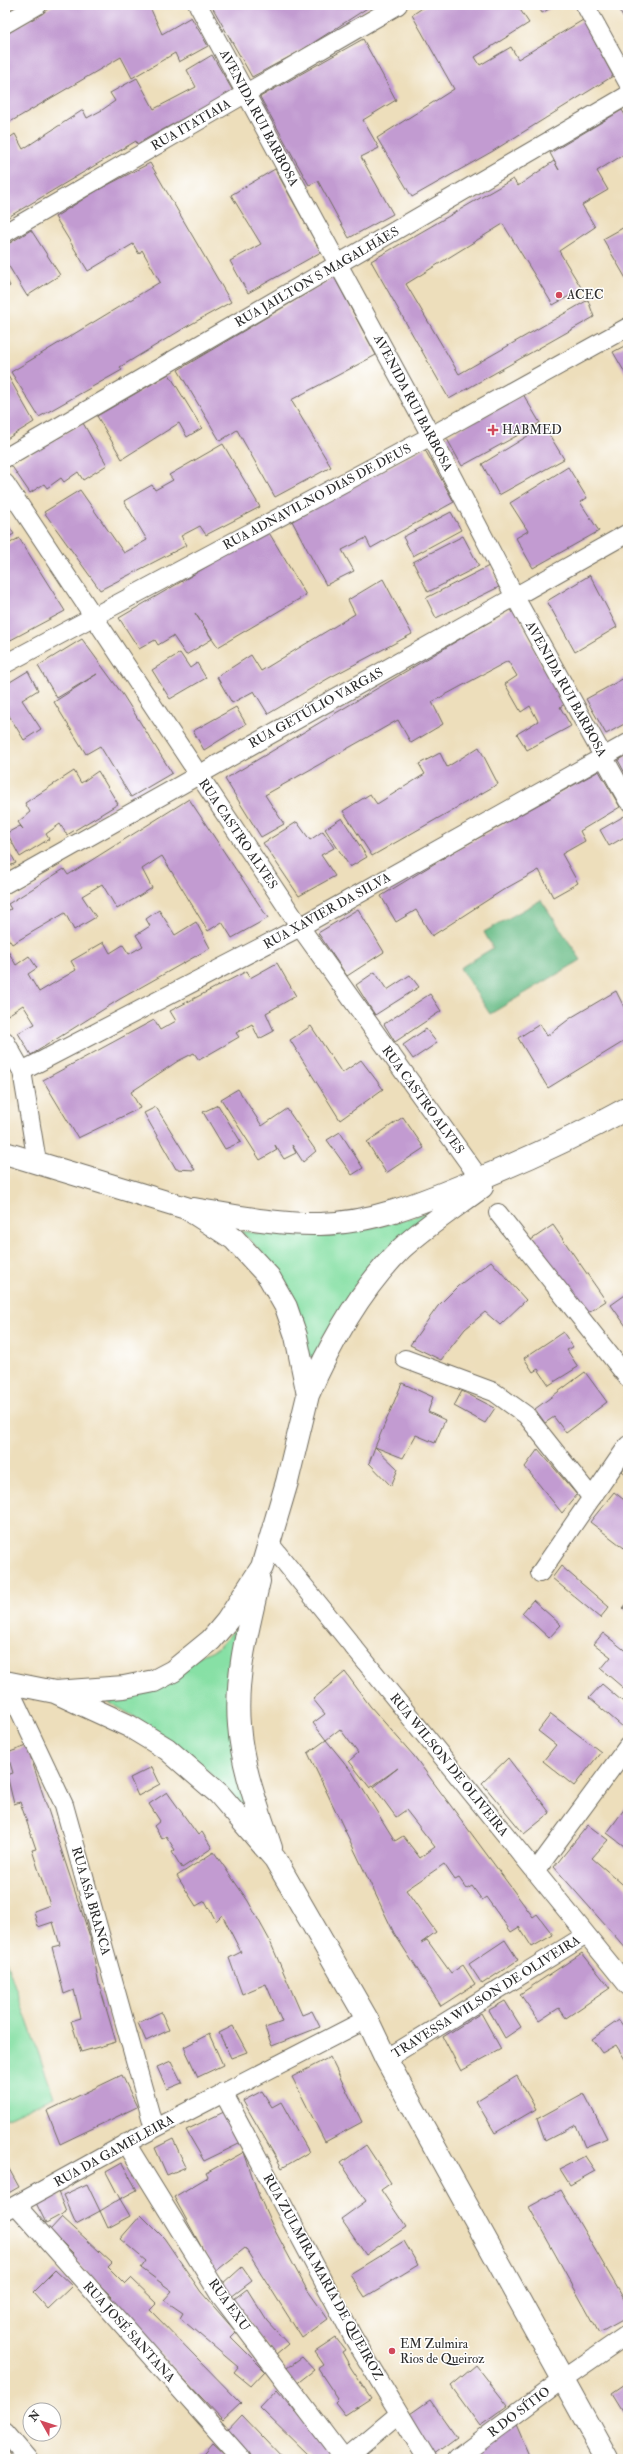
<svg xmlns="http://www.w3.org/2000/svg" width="633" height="2464" viewBox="0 0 633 2464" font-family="'IM FELL Double Pica',serif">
<rect width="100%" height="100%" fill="#fff"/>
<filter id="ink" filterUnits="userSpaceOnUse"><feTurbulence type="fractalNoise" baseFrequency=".025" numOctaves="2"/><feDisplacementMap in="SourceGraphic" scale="8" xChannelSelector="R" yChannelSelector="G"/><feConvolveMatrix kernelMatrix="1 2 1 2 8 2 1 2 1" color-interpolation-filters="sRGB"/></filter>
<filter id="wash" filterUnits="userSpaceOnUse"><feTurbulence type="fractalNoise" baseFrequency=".012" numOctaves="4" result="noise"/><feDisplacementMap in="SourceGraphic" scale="16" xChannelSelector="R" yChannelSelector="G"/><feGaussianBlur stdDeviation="0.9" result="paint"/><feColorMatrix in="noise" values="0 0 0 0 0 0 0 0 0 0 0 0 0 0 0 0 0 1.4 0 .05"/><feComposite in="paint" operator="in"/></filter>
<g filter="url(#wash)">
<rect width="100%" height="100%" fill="#eddebb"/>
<!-- green -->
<path fill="#87e0a5" stroke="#598668" d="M436 1209 353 1290 323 1338 311 1363 278 1271 259 1249 240 1231C309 1241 371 1233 436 1209Z
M236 1628 229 1682 251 1815C204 1764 165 1731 102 1699L218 1648Z
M5 1958 54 2097 5 2119Z"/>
<!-- forest -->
<path fill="#6dbe8a" stroke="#4c745a" d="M541 900 581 960 490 1014 460 968 493 948 484 932Z"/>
<g id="blocks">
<!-- building -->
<path fill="#c29bd1" d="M54 5H149L162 34 191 17 208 46 179 62 175 53 132 78 121 57 5 125V35Z
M211 5H372L302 50 252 77Z
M427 5H517L529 23 475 57 480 65 511 47 518 59 583 20 613 76 493 151 412 197 377 138 454 89 412 15Z
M537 5H556L542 13Z
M616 5H628V26Z
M363 39 396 100 363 120 379 148 361 157 393 214 349 238 318 181 309 185 260 97Z
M212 55 233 91 137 144 136 141 5 219V141L15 134 23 149 83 110 87 118 102 110 115 101 110 93 137 78 154 109 196 87 187 70Z
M622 110 628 120V152L597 171 608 190 582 205 595 227 559 251 582 289 553 305 503 224 406 284 459 374 588 300 594 317 449 399 371 261 513 179 518 186 554 161 559 170 550 153Z
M150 163 231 302 186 327 120 367 122 370 39 417 11 372 160 282 142 250 139 254 133 244 88 271 55 217 98 190Z
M275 169 321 252 248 293 230 261 261 244 231 195Z
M628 225V282L603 239Z
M31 230 60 275 27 296 5 260V246Z
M5 276 10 286 5 289Z
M334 277 376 355 291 400 331 467 275 497 237 430 220 441 178 370Z
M628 344V378L613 352Z
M7 374 34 422 5 440V375Z
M169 374 202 428 187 437 179 423 122 459 97 416Z
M523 394 540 423 462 466 446 437Z
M83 423 107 465 83 480 78 472 64 482 61 478 47 488 44 484 30 493 11 465Z
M544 426 564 459 499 495 482 464Z
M223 444 260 507 206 535 200 526 181 536 187 545 100 590 44 512 80 490 124 553 147 540 124 501 152 485 155 490 173 480 169 475Z
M424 448 454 502 371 548 366 538 342 550 354 571 326 585 292 521Z
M568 467 587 498 580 502 599 531 533 568 516 538 528 531 510 503Z
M451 512 461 530 413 556 403 537Z
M5 521 14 534 5 539Z
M268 531 306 595 218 647 195 613 212 639 186 655 173 636 158 645 155 640 139 649 119 618Z
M463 536 479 566 428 592 413 562Z
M19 538 65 611 5 643V546Z
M489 566 499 587 436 618 426 598Z
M590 575 617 627 575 652 547 601Z
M383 579 412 634 329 678 268 714 254 691 232 703 217 677 251 655 261 671 284 657 355 614 348 600Z
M514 607 540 662 565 704 560 707 571 726 527 750 517 734 538 721 530 706 521 712 505 684 517 676 508 661 432 702 443 724 411 743 398 720 265 795 284 824 261 837 225 779Z
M82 639 123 695 172 773 131 797 100 746 86 754 54 702 97 674 57 698 38 666Z
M180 653 190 668 197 663 206 678 170 699 152 670Z
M28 671 38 690 22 700 41 729 24 740 5 709V685Z
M628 676V722L606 734 586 699Z
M236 707 246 724 204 750 193 731Z
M479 747 498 784 372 856 343 811 370 794 377 804 425 774 419 764 440 753 447 767Z
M628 754V779L618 760Z
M74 771 81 783 98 771 118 804 67 835 60 824 46 834 49 839 20 857 7 833 20 826 23 829 18 822 30 812 25 803Z
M599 771 620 807 580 831 585 841 562 854 578 883 553 897 539 870 503 890 432 936 416 910 396 922 381 896 455 851Z
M189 799 268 918 232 938 222 922 208 931 162 856 142 869 152 888 136 898 117 909 102 884 82 896 96 917 74 930 65 913 12 944 5 934V912L11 909 8 904 64 869 68 875Z
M626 815 628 835 609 846 600 830Z
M342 818 367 857 350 867 325 829Z
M297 822 310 840 323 831 334 848 321 855 335 876 299 896 263 843Z
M5 844 16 863 5 868Z
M358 909 384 952 347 976 318 933Z
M159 910 175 935 196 922 210 948 120 999 31 1055 18 1033 35 1024 23 1005 8 1015 5 1009V953L8 951 16 965 29 956 37 968 28 974 39 992 76 970 71 961 104 942 110 953 123 945 129 954 143 946 136 935 150 926 146 919Z
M277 963 296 996 266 1013 274 1031 259 1039 252 1024 236 1033 239 1037 199 1060 194 1053 178 1061 131 1092 140 1108 78 1138 43 1080 154 1020 160 1030 176 1021 170 1011 247 971 250 978Z
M375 972 387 990 410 975 419 987 375 1015 356 985Z
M616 991 628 1015V1039L548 1088 518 1038 540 1024 547 1036 572 1017Z
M430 994 441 1011 395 1042 384 1024Z
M311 1026 342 1073 361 1060 383 1089 340 1120 290 1040Z
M426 1029 437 1043 413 1059 403 1045Z
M238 1089 262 1126 287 1109 316 1151 303 1162 292 1145 296 1153 284 1159 275 1145 277 1150 260 1160 221 1099Z
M218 1105 241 1142 225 1149 203 1112Z
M156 1107 195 1170 176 1169 144 1113Z
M403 1117 424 1148 386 1173 367 1142Z
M340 1132 363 1168 352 1175 327 1140Z
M553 1225 606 1301 584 1315 531 1240Z
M491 1261 526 1300 500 1325 485 1312 465 1329 441 1360 410 1345 438 1306 458 1286Z
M628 1293V1329L611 1305Z
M563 1332 573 1347 567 1350 578 1367 549 1385 538 1369 533 1372 524 1358Z
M585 1372 607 1402 566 1433 554 1417 545 1423 535 1409Z
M402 1383 433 1397 428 1412 445 1420 435 1443 416 1435 403 1458 375 1447 398 1469 391 1486 369 1463 375 1447 386 1421Z
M462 1391 495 1408 485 1423 454 1406Z
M538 1449 577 1495 562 1513 525 1467Z
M628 1463V1476L622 1471Z
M614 1492 628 1503V1551L590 1522Z
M561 1566 609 1607 600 1618 552 1578Z
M533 1600 561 1625 549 1638 522 1613Z
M628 1602V1612L623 1608Z
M603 1633 628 1653V1692L601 1669 611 1657 594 1644Z
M345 1672 370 1706 414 1756 533 1917 537 1914 553 1935 532 1947 519 1927 511 1932 486 1897 482 1900 472 1886 467 1889 459 1878 455 1880 444 1864 406 1890 436 1932 421 1943 427 1940 451 1973 463 1965 475 1984 441 2006 394 1933 308 1753 326 1740 352 1772 395 1841 403 1836 420 1858 435 1847 406 1810 396 1817 374 1787 398 1768 370 1788 349 1761 358 1753 340 1729 326 1740 313 1723 325 1714 313 1699Z
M602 1684 628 1706V1721L623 1727 589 1698Z
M551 1714 601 1752 574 1786 543 1761 556 1745 538 1731Z
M27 1746 90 1937 99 1984 116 2042 81 2052 71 2021 81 2018 74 1990 64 1994 52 1947 60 1945 53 1922 38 1927 34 1911 50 1905 32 1850 36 1849 20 1802 14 1804 7 1775 13 1773 7 1753Z
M508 1758 550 1813 524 1834 482 1783Z
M152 1767 160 1784 138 1796 130 1778Z
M167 1792 198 1835 202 1832 212 1848 182 1868 172 1852 175 1850 166 1836 162 1839 154 1826 160 1821 149 1804Z
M628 1804V1849L607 1833Z
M588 1825 608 1840 592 1858 628 1889V1951L554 1867Z
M214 1852 248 1901 269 1939 302 2015 312 2011 320 2027 272 2046 265 2028 282 2022 266 1984 242 1994 229 1958 241 1952 222 1915 216 1921 205 1901 196 1906 177 1876Z
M505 1940 518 1960 482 1984 469 1964Z
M582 1953 610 1988 566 2018 559 2008 539 2021 520 1994Z
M505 2001 521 2027 505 2038 489 2010Z
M161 2012 169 2030 146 2041 138 2023Z
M481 2013 501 2049 461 2071 443 2037Z
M619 2020 628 2033V2064L616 2045 602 2053 592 2039Z
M233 2026 247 2052 231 2058 219 2033Z
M209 2034 223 2065 198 2077 184 2047Z
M330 2057 362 2122 325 2142 292 2077Z
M171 2061 182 2083 167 2089 157 2067Z
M122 2075 137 2107 60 2144 47 2111Z
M517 2076 536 2109 495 2133 476 2101Z
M262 2091 272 2107 281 2102 309 2152 282 2168 243 2101Z
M584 2093 607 2138 585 2147 576 2125 545 2141 537 2119Z
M226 2111 241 2143 204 2161 186 2130Z
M173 2139 186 2167 167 2175 155 2148Z
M366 2145 391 2183 381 2190 406 2227 366 2255 341 2219 366 2201 341 2163Z
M244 2152 259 2196 273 2227 306 2288 328 2319 302 2338 245 2248 215 2272 174 2197 208 2177 206 2173Z
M585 2156 595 2171 570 2185 560 2169Z
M122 2163 137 2190 120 2199 106 2172Z
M8 2167 19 2187 5 2195V2168Z
M87 2184 100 2211 76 2224 63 2195Z
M560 2190 628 2306V2317L599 2333 529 2207Z
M58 2192 66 2212 46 2223 36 2203Z
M120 2199 130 2216 108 2228 100 2211Z
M141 2215 164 2238 201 2292 236 2332 231 2337 265 2371 251 2386 234 2372 238 2367 180 2318 183 2313 164 2300 172 2291 141 2268 146 2261 120 2239Z
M62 2217 112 2263 108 2267 125 2284 131 2278 157 2303 150 2310 241 2403 223 2420 108 2300 112 2297 72 2257 74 2254 50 2230Z
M404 2241 418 2265 365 2297 350 2274Z
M242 2267 252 2281 231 2297 222 2285Z
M55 2270 72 2286 48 2309 33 2292Z
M247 2289 267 2321 288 2344 275 2355 255 2331 234 2299Z
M336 2338 345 2350 342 2352 351 2368 371 2398 345 2415 335 2402 338 2399 318 2369 324 2365 315 2352Z
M302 2357 314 2370 295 2385 284 2370Z
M476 2365 508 2406 480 2426 451 2386Z
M628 2382V2419L612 2393Z
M277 2390 332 2453 326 2459H312L260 2408Z
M430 2400 457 2438 433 2456 407 2416Z
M242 2415 284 2459H254L227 2431Z
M516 2422 532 2459H469Z
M213 2443 227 2456 231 2459H199Z"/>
</g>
</g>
<g filter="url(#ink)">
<use href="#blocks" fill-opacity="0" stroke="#6f6a5d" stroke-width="1"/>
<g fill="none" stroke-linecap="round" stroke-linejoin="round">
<defs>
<path id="street" d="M198 5 431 436 515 597 628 801
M585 5 628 83
M5 24 38 5
M5 233 398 5
M5 458 628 95
M5 483 300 927 480 1179
M5 664 431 436 628 327
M5 884 628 533
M5 1041 22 1071 37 1162
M22 1071 300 927 628 743
M498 1213 628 1378
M405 1359 494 1392 526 1415 592 1498
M270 1544 628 1986
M540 1573 628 1445
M6 1682 64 1805 154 2128
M535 1872 628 1746
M386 2059 586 1935
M223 2092 353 2337 427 2459
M126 2143 219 2294 344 2459
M16 2205 242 2459
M5 2211 140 2136 367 2019
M5 2432 28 2459
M345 2459 399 2414
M456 2459 563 2379 628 2334"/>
<path id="primary" d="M5 1153 186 1208 234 1239 269 1277 286 1307 296 1336 308 1395 287 1482 262 1567 227 1621 211 1640 173 1671 154 1681 124 1687 55 1692 5 1682
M194 1209C236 1216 278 1225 320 1224 371 1223 420 1203 466 1184 522 1162 575 1137 628 1108
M308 1395C330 1344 361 1288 402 1248 427 1225 455 1207 482 1187
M259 1581C248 1628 235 1677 239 1725 242 1768 258 1808 271 1848
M55 1692 129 1726 167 1749 219 1794 275 1859 367 2019 386 2059 607 2459"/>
</defs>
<!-- street casing -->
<use href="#street" stroke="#6f6a5d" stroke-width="20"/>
<!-- primary casing -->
<use href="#primary" stroke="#6f6a5d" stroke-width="24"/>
<!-- street -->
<use href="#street" stroke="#fff" stroke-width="18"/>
<!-- primary -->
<use href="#primary" stroke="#fff" stroke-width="22"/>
</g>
</g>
<!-- markers -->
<g fill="#d1495b" stroke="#fff" stroke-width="1.5">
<circle cx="559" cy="295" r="4"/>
<path d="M491 424h4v4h4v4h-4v4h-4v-4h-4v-4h4z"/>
<circle cx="392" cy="2351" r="4"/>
</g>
<g text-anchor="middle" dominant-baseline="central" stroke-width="3" stroke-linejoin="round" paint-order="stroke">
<!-- street labels -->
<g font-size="13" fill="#2b2b2b" stroke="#fff">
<text transform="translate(259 118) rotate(62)">AVENIDA RUI BARBOSA</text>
<text transform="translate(191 125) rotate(-30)">RUA ITATIAIA</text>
<text transform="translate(317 277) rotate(-30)">RUA JAILTON S MAGALHÃES</text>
<text transform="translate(413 403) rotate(62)">AVENIDA RUI BARBOSA</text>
<text transform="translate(317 497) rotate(-28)">RUA ADNAVILNO DIAS DE DEUS</text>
<text transform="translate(566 689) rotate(61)">AVENIDA RUI BARBOSA</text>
<text transform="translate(316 708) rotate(-29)">RUA GETÚLIO VARGAS</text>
<text transform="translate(238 834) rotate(56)">RUA CASTRO ALVES</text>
<text transform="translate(327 911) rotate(-29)">RUA XAVIER DA SILVA</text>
<text transform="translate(423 1100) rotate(54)">RUA CASTRO ALVES</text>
<text transform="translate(449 1765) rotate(51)">RUA WILSON DE OLIVEIRA</text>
<text transform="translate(91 1901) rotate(74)">RUA ASA BRANCA</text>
<text transform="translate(486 1997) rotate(-32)">TRAVESSA WILSON DE OLIVEIRA</text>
<text transform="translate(114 2151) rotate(-29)">RUA DA GAMELEIRA</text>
<text transform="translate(323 2277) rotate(61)">RUA ZULMIRA MARIA DE QUEIROZ</text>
<text transform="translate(229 2305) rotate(54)">RUA EXU</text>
<text transform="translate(129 2332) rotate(48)">RUA JOSÉ SANTANA</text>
<text transform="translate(519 2412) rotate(-37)">R DO SÍTIO</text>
</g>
<!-- poi labels -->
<g font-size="13" fill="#2b2b2b" stroke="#fff" text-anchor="start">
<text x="567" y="295">ACEC</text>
<text x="502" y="430">HABMED</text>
<text x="400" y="2344">EM Zulmira<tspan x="400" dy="15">Rios de Queiroz</tspan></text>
</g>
</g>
<!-- margin -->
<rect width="633" height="2464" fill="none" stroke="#fff" stroke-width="20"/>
<!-- north arrow -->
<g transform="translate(42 2422) rotate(309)"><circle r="19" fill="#ffffff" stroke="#aaaaaa"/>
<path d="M0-3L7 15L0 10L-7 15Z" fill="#d1495b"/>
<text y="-6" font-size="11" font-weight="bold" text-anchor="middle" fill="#2b2b2b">N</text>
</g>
</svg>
